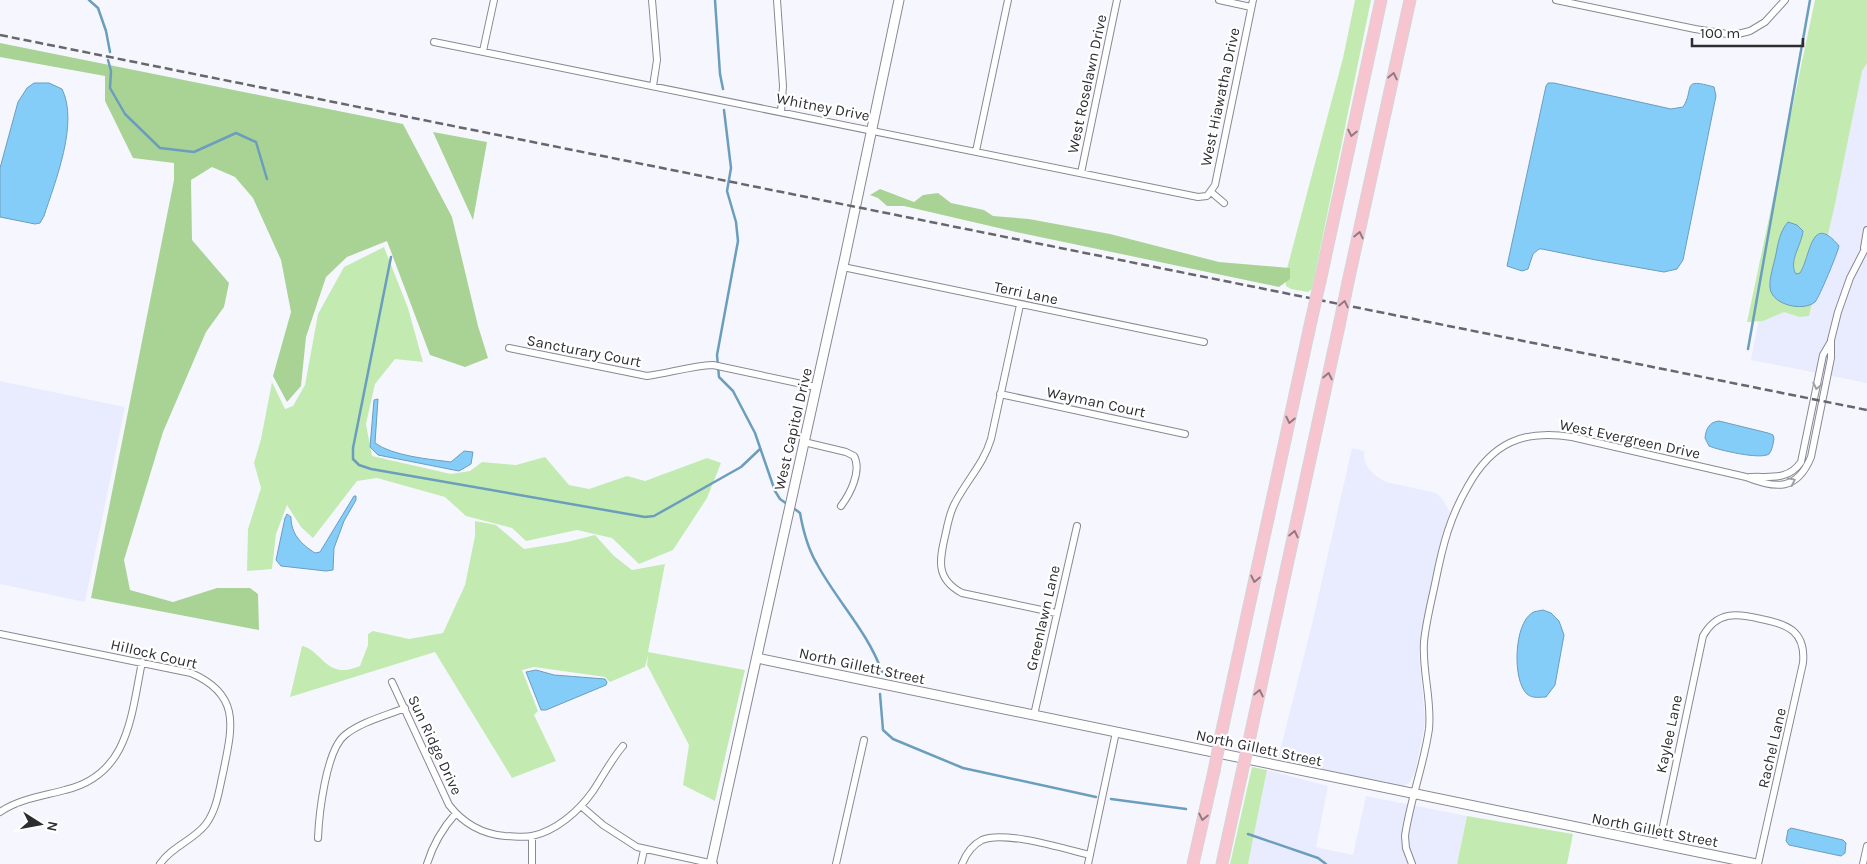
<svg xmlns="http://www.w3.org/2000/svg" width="1867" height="864" viewBox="0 0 1867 864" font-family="Karla,sans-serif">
<rect width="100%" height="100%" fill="#f6f7fe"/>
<!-- built -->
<path fill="#e9ecfe" d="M1819 0H1867V383L1751 360Z
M0 381 125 407 85 602 0 584Z
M1352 448 1364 451V459L1368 468 1376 476 1386 482 1436 493 1443 500 1450 512 1441 541 1421 633 1419 654 1425 719 1424 728 1415 772 1410 782 1404 786 1397 787 1278 759 1312 624Z
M1267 770 1328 786 1316 847 1353 855 1366 796 1467 816 1457 864H1248Z"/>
<!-- green -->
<path fill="#c3ebb1" d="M1355 0H1371L1312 289 1308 292 1291 289 1286 286 1285 276 1343 58Z
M1815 0H1867V63L1862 71 1835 204 1809 316 1800 317 1784 312 1763 321 1747 322Z
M384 247 408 308 423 362 395 359 375 384 366 424 372 456 451 474 470 471 482 462 516 465 545 457 569 485 589 489 627 476 645 481 707 458 721 463 707 498 673 550 639 564 612 538 577 530 526 541 512 528 466 516 445 497 377 478 357 481 313 538 301 527 287 505 276 534 272 569 247 571 248 529 261 488 254 463 261 439 272 382 285 409 293 406 305 385 318 314 344 267Z
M475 521 496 525 524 549 567 542 595 535 614 556 632 570 665 564 648 652 745 670 715 801 683 785 689 745 647 665 648 655 645 667 610 682 605 677 534 667 522 670 538 711 534 715 556 761 512 778 435 652 290 697 302 646C318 649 325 671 344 670 349 670 355 668 360 666L368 645V634L373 631 409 639 443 633 465 585 475 536Z
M1252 767 1267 770 1248 864H1230Z
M1467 816 1573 834 1567 864H1457Z"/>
<!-- forest -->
<path fill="#a9d395" d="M0 43 403 124 452 217 478 326 488 358 465 367 430 355 387 241 347 257 326 277 306 337 301 386 287 402 273 376 291 312 281 260 253 198 235 177 212 167 191 180 192 240 229 283 224 307 206 332 163 432 124 560 130 590 173 602 217 588H250L258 594 259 630 91 598 174 180V163L133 158 105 101V76L0 57Z
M433 132 487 142 473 220Z
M880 189 914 202 923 195 938 193 951 203 984 210 993 216 1029 219 1110 234 1219 262 1290 268V279L1279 287 1016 232 904 206H887L878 198 870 195Z"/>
<!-- water -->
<path fill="#85cdf9" stroke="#6b9dbd" d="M34 83H49L62 89C79 123 55 182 44 216L40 223 35 224 0 217V168L18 102 27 88Z
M1548 83H1554L1671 109 1683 107C1695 89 1680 77 1714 87L1716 96 1683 260 1677 269 1664 272 1596 260 1542 249H1539L1533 254 1528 269 1522 271 1507 266 1546 86Z
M1788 222 1797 225 1803 231C1802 244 1788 262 1796 274L1800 273C1811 255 1811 212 1839 246 1838 252 1819 298 1815 302 1803 312 1772 305 1770 288 1769 278 1774 264 1776 254 1778 243 1780 231 1788 222Z
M378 399 375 443C393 456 428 459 451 462L464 451 473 452 471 464 459 471 378 455 370 447 374 400Z
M1719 421 1768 433 1773 435 1774 439C1773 444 1772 451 1769 454 1761 460 1718 450 1709 446L1705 438C1706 429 1709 422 1719 421Z
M354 496H356V500L344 521 334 548 333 570 326 571 281 566 276 560 285 518 287 514 291 517C291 534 301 544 315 553L320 552Z
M1543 610 1551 613 1559 621 1564 635 1555 685 1546 697C1540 697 1533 699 1527 694 1512 680 1514 624 1532 613 1534 611 1540 611 1543 610Z
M536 670 554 675 605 679 607 682 606 685 546 710H541L526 672Z
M1791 828 1843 840 1846 843 1845 853 1841 856 1789 845 1786 841 1788 830Z"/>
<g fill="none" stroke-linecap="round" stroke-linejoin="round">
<!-- stream -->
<path stroke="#6b9dbd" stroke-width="2.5" d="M89 0 98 8 106 31 110 52
M715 0 720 74 723 89
M108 60 111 71 110 88 125 114 160 148 194 152 236 133 256 142 267 179
M724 110 731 168 727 191 736 222 738 241 717 355 719 377 733 391 755 433 775 491 780 499 787 504
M391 257 353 448V459L359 465 371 469 645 517 654 516 741 467 760 449
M1748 349 1810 0
M792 507 800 513C803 530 808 549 817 564 837 601 868 632 882 672
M880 694 883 730 893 739 963 768 1096 797
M1111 799 1186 809
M1248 834 1318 858 1326 864"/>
<defs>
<path id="street" d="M652 0 657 60 653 86
M777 0 783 86 781 112
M1219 0 1251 7
M1556 0 1695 29 1734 35 1750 31 1765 22 1785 0
M434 42 1198 197 1207 196 1215 185 1253 0
M483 51 494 0
M976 151 1008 0
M1081 173 1117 0
M1211 192 1224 203
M1864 248 1867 230
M843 267 1204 342
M1020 305 991 439C984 463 967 480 955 503 950 512 948 522 946 532 940 558 934 578 962 593L1056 613
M509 348 647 376C669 373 691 366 713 365L816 387
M1000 394 1185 434
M804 442 846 452 854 456C862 471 850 494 841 506
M1750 477C1770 476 1788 481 1801 462L1823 355 1830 343
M0 634 191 673C242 695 232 728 223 773 219 790 217 809 206 824 194 840 171 847 160 864
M392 682 449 805C463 823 482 834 505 836 514 836 523 838 532 836 556 831 579 811 593 791 603 776 611 760 623 746
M1034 715 1077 526
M581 806 603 825 637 847 714 864
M0 812C19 799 43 796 65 790 129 775 131 716 142 662
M532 836V864
M318 838C319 814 326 750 345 735 361 722 385 716 405 708
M1659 845 1703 636C1717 611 1737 613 1761 619 1787 624 1806 631 1803 663L1758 864
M427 864C433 844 442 829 456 813
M641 864 644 850
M836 864 864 740
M962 864C966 854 972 845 982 840 1004 830 1065 849 1090 855
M1088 864 1116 732
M1412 864 1406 848 1405 836C1410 800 1424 765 1429 729 1432 700 1422 671 1424 642 1426 621 1432 599 1436 579 1443 544 1450 517 1468 486 1492 443 1523 429 1572 437L1746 477C1776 489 1797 491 1811 457L1831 358V340L1838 312 1850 278 1867 245
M1863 864 1867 846"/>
<path id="secondary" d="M757 658 1756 864
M711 864 845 257 899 0"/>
<path id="highway" d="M1321 277 1381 0
M1348 282 1410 0
M1221 735 1311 321
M1249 741 1339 326
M1193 864 1214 771
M1222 864 1241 777"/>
</defs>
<!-- street casing -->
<use href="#street" stroke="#888994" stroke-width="8"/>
<!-- secondary casing -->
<use href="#secondary" stroke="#888994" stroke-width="11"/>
<!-- highway casing -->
<use href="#highway" stroke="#d5d5d6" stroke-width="13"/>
<!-- street -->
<use href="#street" stroke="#fff" stroke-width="6"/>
<!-- secondary -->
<use href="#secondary" stroke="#fff" stroke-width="9"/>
<!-- highway -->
<use href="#highway" stroke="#f7c5d0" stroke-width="11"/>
<!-- rail -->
<path stroke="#66666c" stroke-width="2.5" stroke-dasharray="8 4" stroke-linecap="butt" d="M0 35 1867 410"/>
<defs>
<path id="highway-bridge" d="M1311 321 1321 277
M1339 326 1348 282
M1214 771 1221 735
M1241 777 1249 741"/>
</defs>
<!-- highway-bridge casing -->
<use href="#highway-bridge" stroke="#d5d5d6" stroke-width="13" stroke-linecap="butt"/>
<!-- highway-bridge -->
<use href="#highway-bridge" stroke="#f7c5d0" stroke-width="11"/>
</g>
<!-- one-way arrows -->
<defs><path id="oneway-chevron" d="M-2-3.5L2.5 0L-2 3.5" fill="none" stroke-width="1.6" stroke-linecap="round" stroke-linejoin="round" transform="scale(1.25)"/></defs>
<g stroke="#927981">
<use href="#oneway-chevron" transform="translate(1393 76) rotate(-78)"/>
<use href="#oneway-chevron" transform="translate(1352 133) rotate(102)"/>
<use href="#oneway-chevron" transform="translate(1359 235) rotate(-78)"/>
<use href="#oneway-chevron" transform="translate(1344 304) rotate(-78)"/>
<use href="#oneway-chevron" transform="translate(1328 376) rotate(-78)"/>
<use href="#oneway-chevron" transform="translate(1290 420) rotate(102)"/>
<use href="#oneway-chevron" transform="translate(1294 534) rotate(-78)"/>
<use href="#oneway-chevron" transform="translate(1255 579) rotate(102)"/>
<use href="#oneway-chevron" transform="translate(1259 693) rotate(-78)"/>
<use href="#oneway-chevron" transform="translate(1203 817) rotate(102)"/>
</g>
<g stroke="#a0a0a3">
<use href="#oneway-chevron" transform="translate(1817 386) rotate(102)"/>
<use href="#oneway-chevron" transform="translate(1792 481) rotate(-26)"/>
</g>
<g text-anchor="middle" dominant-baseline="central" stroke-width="4.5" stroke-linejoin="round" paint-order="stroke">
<!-- street labels -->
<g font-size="15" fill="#2d2d32" stroke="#fff">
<text transform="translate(1087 84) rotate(-78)">West Roselawn Drive</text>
<text transform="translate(1220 97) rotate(-78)">West Hiawatha Drive</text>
<text transform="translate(823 107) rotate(11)">Whitney Drive</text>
<text transform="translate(1026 293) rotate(12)">Terri Lane</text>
<text transform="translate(584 351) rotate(11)">Sancturary Court</text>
<text transform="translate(1096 402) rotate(12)">Wayman Court</text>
<text transform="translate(793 429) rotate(-77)">West Capitol Drive</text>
<text transform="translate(1630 439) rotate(12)">West Evergreen Drive</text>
<text transform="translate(1043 618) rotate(-77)">Greenlawn Lane</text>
<text transform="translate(154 654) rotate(13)">Hillock Court</text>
<text transform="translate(862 666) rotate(12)">North Gillett Street</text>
<text transform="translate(1669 734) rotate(-78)">Kaylee Lane</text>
<text transform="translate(435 745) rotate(65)">Sun Ridge Drive</text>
<text transform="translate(1259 748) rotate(12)">North Gillett Street</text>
<text transform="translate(1772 748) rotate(-77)">Rachel Lane</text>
<text transform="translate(1655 830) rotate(11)">North Gillett Street</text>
</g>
</g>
<!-- north arrow -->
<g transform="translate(40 824) rotate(101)" stroke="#ffffff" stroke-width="4" paint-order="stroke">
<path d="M0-4L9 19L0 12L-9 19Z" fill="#2d2d32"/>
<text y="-8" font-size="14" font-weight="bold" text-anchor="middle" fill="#2d2d32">N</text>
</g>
<!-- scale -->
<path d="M1692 38v8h111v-8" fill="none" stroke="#2d2d32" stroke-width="2.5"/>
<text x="1700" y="38" font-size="15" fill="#2d2d32" stroke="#ffffff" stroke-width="4" paint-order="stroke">100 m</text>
</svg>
